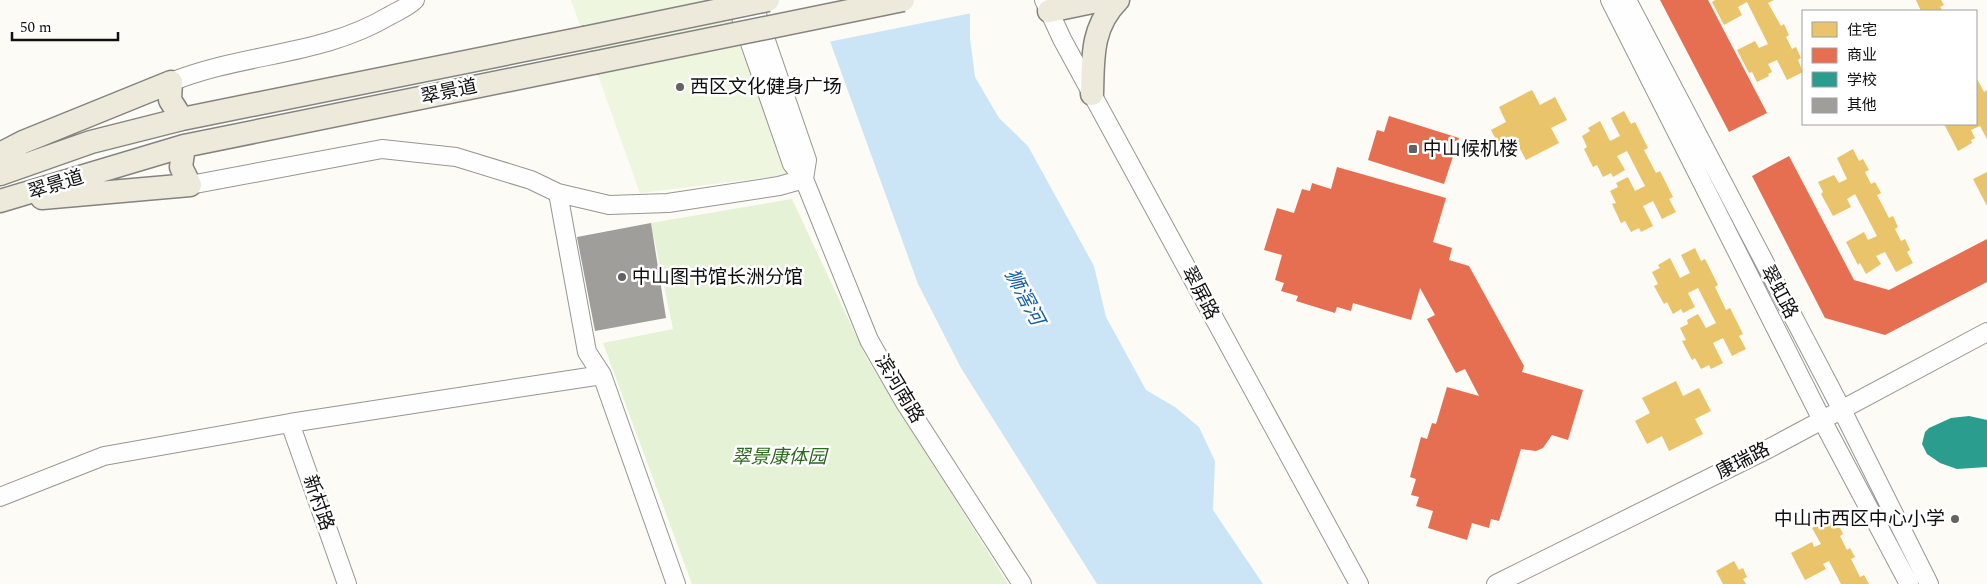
<svg xmlns="http://www.w3.org/2000/svg" width="1987" height="584" viewBox="0 0 1987 584" font-family="Spectral,'Noto Sans SC',serif">
<rect width="100%" height="100%" fill="#fcfbf5"/>
<!-- green -->
<path fill="#e5f2d5" d="M792 199 866 357 1008 584H692L603 343 673 329 651 223Z"/>
<!-- pitch -->
<path fill="#eef6df" d="M571 0H728L787 175 640 193Z"/>
<!-- water -->
<path fill="#cce5f6" d="M815 0H970V38L975 77 999 118 1028 146 1094 266 1106 317 1146 390 1175 407 1199 427 1215 461 1213 510 1263 584H1097L961 368 918 284Z"/>
<!-- pier -->
<path fill="#fcfbf5" d="M813 0H973L972 13 828 42Z"/>
<!-- homes -->
<path fill="#e9c46a" d="M1715 0H1774L1768 3 1781 26 1784 24 1789 35 1786 37 1792 49 1796 47 1801 58 1798 60 1803 72 1787 80 1777 60 1768 64 1772 72 1768 74 1769 76 1757 82 1752 72 1749 73 1737 50 1755 41 1759 48 1768 44 1747 2 1738 7 1742 15 1724 25 1712 2Z
M1916 0H1941L1944 5 1940 7 1943 11H1921Z
M1976 77 1984 92 1987 90V139L1980 126 1971 130 1975 138 1971 140 1972 143 1958 151 1944 124H1976Z
M1532 90 1540 105 1555 97 1567 120 1551 128 1559 143 1526 160 1518 145 1503 153 1491 130 1506 122 1499 107Z
M1624 111 1631 124 1635 122 1648 148 1644 150 1656 173 1660 171 1673 197 1669 199 1676 212 1662 219 1653 201 1643 206 1653 226 1641 232 1639 228 1631 232 1625 221 1621 223 1612 204 1616 203 1610 191 1618 187 1616 183 1628 177 1635 191 1645 186 1627 151 1617 156 1625 170 1613 177 1611 173 1603 177 1597 165 1593 167 1584 149 1587 147 1582 136 1590 131 1588 128 1600 121 1610 141 1620 136 1611 118Z
M1853 149 1859 161 1863 159 1869 170 1865 172 1871 184 1875 182 1881 193 1877 195 1889 218 1893 216 1898 227 1895 229 1901 241 1905 239 1910 250 1907 252 1913 263 1896 272 1885 252 1876 256 1881 264 1866 274 1860 263 1858 265 1846 242 1864 232 1868 240 1877 236 1855 194 1847 199 1851 207 1833 216 1821 194 1823 192 1818 182 1834 175 1839 183 1847 179 1837 158Z
M1987 172V206L1973 179Z
M1695 248 1701 261 1705 259 1718 285 1715 287 1726 310 1730 308 1743 334 1739 336 1746 349 1732 356 1723 338 1713 343 1723 363 1711 369 1709 365 1701 369 1695 358 1692 360 1682 341 1686 340 1680 328 1688 324 1687 320 1698 314 1706 328 1716 323 1698 288 1688 293 1695 307 1683 313 1681 309 1673 314 1667 302 1664 304 1654 286 1658 284 1652 272 1660 268 1658 265 1670 258 1680 278 1690 273 1681 255Z
M1676 381 1683 396 1699 388 1711 411 1695 419 1703 434 1669 451 1662 436 1647 444 1635 421 1650 413 1642 398Z
M1831 519 1835 528 1839 526 1843 534 1840 536 1847 550 1850 548 1855 557 1851 559 1860 577 1864 575 1869 584H1841L1829 561 1823 564 1826 569 1805 580 1791 553 1812 542 1814 547 1821 544 1812 528Z
M1734 561 1739 570 1743 568 1747 577 1743 579 1746 584H1723L1716 571Z"/>
<!-- shops -->
<path fill="#e76f51" d="M1660 0H1708L1767 113 1729 132Z
M1389 116 1459 138 1444 184 1368 160 1377 130 1384 132Z
M1789 156 1854 280 1889 290 1987 239V282L1885 335 1825 318 1752 176Z
M1337 167 1446 198 1433 242 1452 248 1449 260 1469 266 1524 366 1522 372 1583 390 1568 440 1552 435 1543 448 1536 451 1521 449 1499 521 1491 519 1489 528 1472 523 1467 540 1428 528 1433 511 1416 506 1419 497 1411 495 1416 479 1410 477 1421 437 1427 439 1432 423 1436 424 1447 387 1479 396 1465 369 1456 373 1427 319 1435 315 1420 288 1411 320 1353 303 1351 311 1337 307 1335 313 1296 301 1298 296 1281 291 1284 283 1275 280 1282 255 1264 250 1277 208 1294 213 1302 189 1310 191 1312 183 1331 189Z"/>
<!-- schools -->
<path fill="#2a9d8f" d="M1969 416 1987 420V467L1957 469 1940 463 1927 454 1922 444 1925 432 1929 428 1951 418Z"/>
<!-- building -->
<path fill="#a09e9a" d="M651 223 666 318 595 331 577 237Z"/>
<g fill="none" stroke-linecap="round" stroke-linejoin="round">
<defs>
<path id="minor" d="M735 0 792 164 804 179 869 340 904 401 1022 584
M752 0 807 160 804 179
M1044 0 1062 39 1359 584
M1610 0 1822 420 1909 584
M1627 0 1842 410 1929 584
M171 82C242 53 322 56 389 16 398 11 408 7 415 0
M190 185 382 149 456 157 531 180 558 193 609 205 668 203 779 186 804 179
M558 193 587 352 602 375 676 584
M290 423 347 584
M0 497 104 456 290 423 602 375
M1496 584 1768 449 1987 332"/>
<path id="major" d="M1049 11 1102 0
M1092 94C1093 58 1091 27 1118 0
M0 154 23 142 171 82 170 100 182 119
M0 174 91 142 182 119 584 38
M42 198 190 185 181 167 184 146
M0 201 184 146 593 63"/>
</defs>
<!-- minor casing -->
<use href="#minor" stroke="#969693" stroke-width="20"/>
<!-- major casing -->
<use href="#major" stroke="#848380" stroke-width="25"/>
<!-- minor -->
<use href="#minor" stroke="#fffefe" stroke-width="18"/>
<!-- major -->
<use href="#major" stroke="#ede9db" stroke-width="22"/>
<defs>
<path id="major-bridge" d="M584 38 768 0
M593 63 903 0"/>
</defs>
<!-- major-bridge casing -->
<use href="#major-bridge" stroke="#848380" stroke-width="25" stroke-linecap="butt"/>
<!-- major-bridge -->
<use href="#major-bridge" stroke="#ede9db" stroke-width="22"/>
</g>
<!-- markers -->
<g fill="#636260" stroke="#fff" stroke-width="2">
<circle cx="680" cy="87" r="5"/>
<rect x="1408" y="144" width="10" height="10" rx="2.5"/>
<circle cx="622" cy="277" r="5"/>
<circle cx="1955" cy="519" r="5"/>
</g>
<g text-anchor="middle" dominant-baseline="central" stroke-width="5" stroke-linejoin="round" paint-order="stroke">
<!-- poi labels -->
<g font-size="19" fill="#101010" stroke="#fff" text-anchor="start">
<text x="690" y="87">西区文化健身广场</text>
<text x="1423" y="149">中山候机楼</text>
<text x="632" y="277">中山图书馆长洲分馆</text>
<text x="1945" y="519" text-anchor="end">中山市西区中心小学</text>
</g>
<!-- street labels -->
<g font-size="19" fill="#101010" stroke="#fff">
<text transform="translate(449 92) rotate(-12)">翠景道</text>
<text transform="translate(56 185) rotate(-17)">翠景道</text>
<text transform="translate(1779 292) rotate(62)">翠虹路</text>
<text transform="translate(1200 293) rotate(62)">翠屏路</text>
<text transform="translate(899 389) rotate(59)">滨河南路</text>
<text transform="translate(1743 461) rotate(-27)">康瑞路</text>
<text transform="translate(318 503) rotate(71)">新村路</text>
</g>
<!-- park labels -->
<g font-size="19" font-style="italic" fill="#2b691e" stroke="#fff">
<text x="779" y="457">翠景康体园</text>
</g>
<!-- water labels -->
<g font-size="20" font-style="italic" fill="#1660a4" stroke="#fff">
<text transform="translate(1024 297) rotate(62)">狮滘河</text>
</g>
</g>
<!-- legend -->
<rect x="1802" y="10" width="175" height="115" fill="#ffffff" stroke="#9f9f9f"/>
<rect x="1812" y="22" width="25" height="15" fill="#e9c46a" stroke="#9f9f9f"/>
<text x="1847" y="35" font-size="15" fill="#101010">住宅</text>
<rect x="1812" y="48" width="25" height="15" fill="#e76f51" stroke="#9f9f9f"/>
<text x="1847" y="60" font-size="15" fill="#101010">商业</text>
<rect x="1812" y="72" width="25" height="15" fill="#2a9d8f" stroke="#9f9f9f"/>
<text x="1847" y="85" font-size="15" fill="#101010">学校</text>
<rect x="1812" y="98" width="25" height="15" fill="#a09e9a" stroke="#9f9f9f"/>
<text x="1847" y="110" font-size="15" fill="#101010">其他</text>
<!-- scale -->
<path d="M12 32v8h106v-8" fill="none" stroke="#101010" stroke-width="2.5"/>
<text x="20" y="32" font-size="15" fill="#101010" stroke="#ffffff" stroke-width="4" paint-order="stroke">50 m</text>
</svg>
